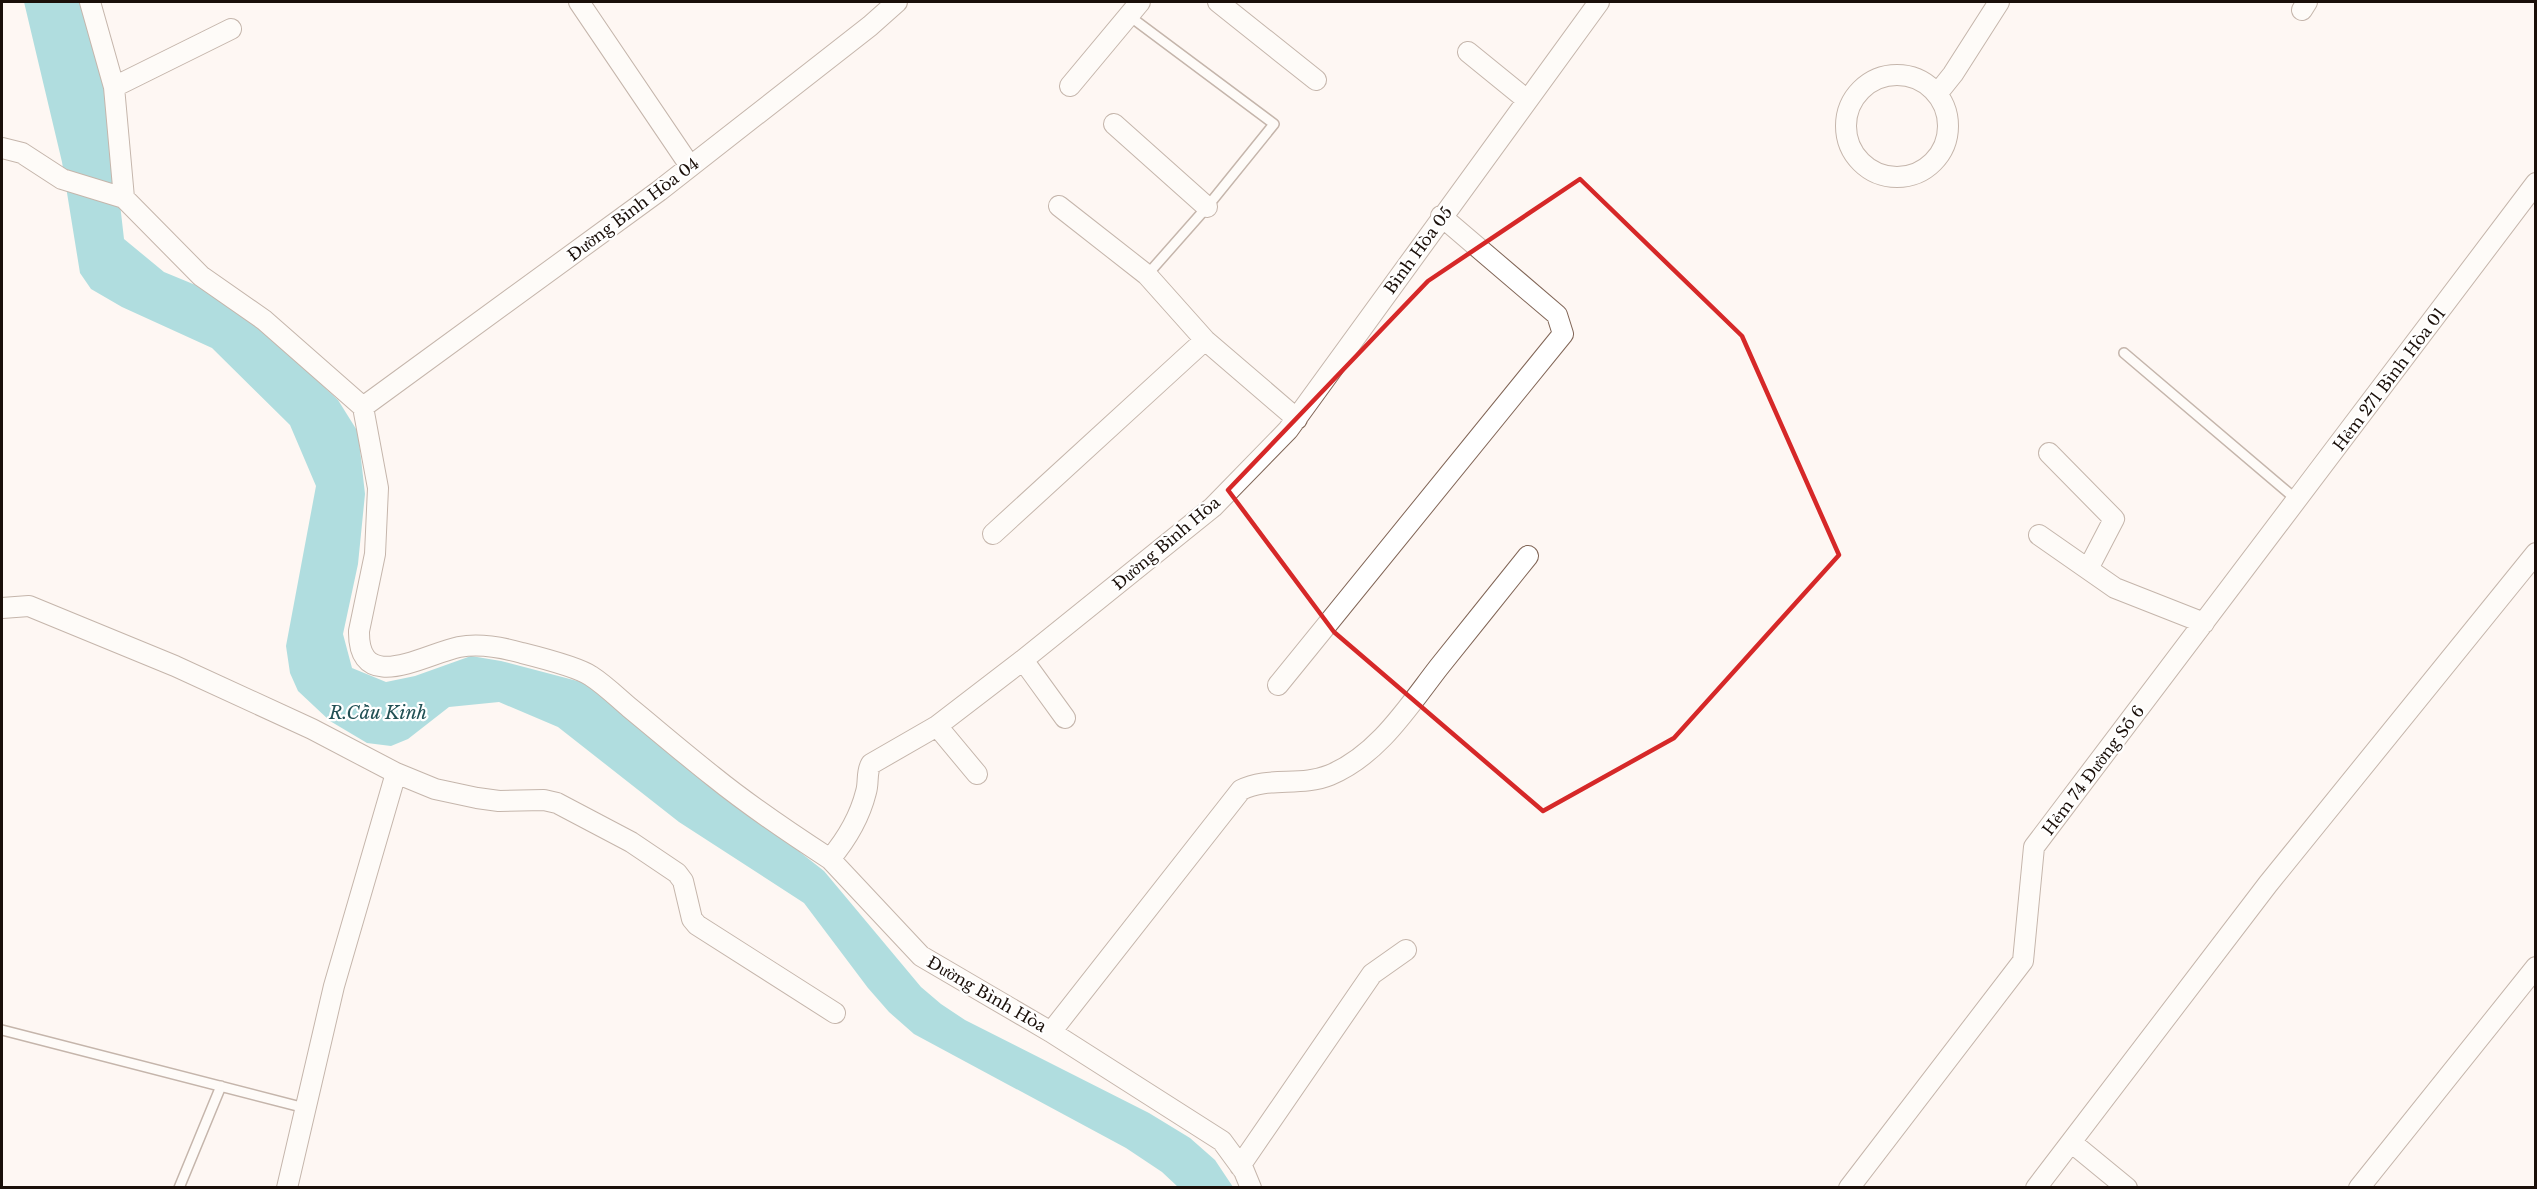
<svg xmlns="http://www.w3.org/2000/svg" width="2537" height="1189" viewBox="0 0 2537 1189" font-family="'Libre Baskerville',serif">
<rect width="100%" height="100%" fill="#fef7f3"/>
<!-- water -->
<path fill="#53bdc7" d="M24 2H81L107 90 124 239 164 272 210 291 278 344 338 400 358 432 365 494 358 564 343 634 352 668 386 682 415 676 471 656 501 661 585 683 824 871 921 987 941 1004 965 1020 1149 1113 1190 1138 1215 1160 1233 1187H1178L1162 1172 1126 1148 914 1034 889 1012 868 988 804 903 679 822 558 727 499 702 449 707 408 739 391 746 367 743 330 721 298 691 290 673 286 646 316 486 290 425 212 348 122 307 91 289 80 273 62 162Z"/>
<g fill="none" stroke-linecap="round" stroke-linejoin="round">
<defs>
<path id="service" d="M1128 15 1274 124 1207 207 1147 275
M2124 353 2297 500
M2 1030 305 1108
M179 1188 221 1086"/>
<path id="minor" d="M90 2 114 87 124 198 201 276 264 320 363 407 378 488 375 554 359 631C358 696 425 654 459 647 480 643 501 647 522 653 538 657 578 667 591 676 605 685 617 697 630 708 658 731 686 755 714 777 751 807 790 833 830 859
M579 2 690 166
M1218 2 1316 80
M2302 10 2307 2
M1468 52 1527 100
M1846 126a51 51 0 1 1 102 0a51 51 0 1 1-102 0Z
M1070 86 1140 2
M114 87 231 29
M1937 94 1953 74 1999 2
M1114 124 1207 207
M2 148 22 153 62 179 124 198
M1059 206 1147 275 1205 340 1297 419
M363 407 659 191 870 26 897 2
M2049 453 2114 519 2088 569
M993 534 1205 340
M2039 535 2115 588 2204 623
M2 608 29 606 175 666 312 729 396 773
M1023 660 1065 718
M1278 685 1563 334 1557 315 1441 216
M937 726 977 774
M1051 1032 1241 790C1268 776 1301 787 1330 775 1378 755 1408 707 1439 667 1469 630 1498 593 1528 556
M2071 1142 2127 1188
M1240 1166 1372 974 1406 950
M287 1188 334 986 396 773 435 789 477 798 499 801 544 800 557 803 631 842 677 873 683 881 692 919 697 925 835 1013
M1251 1188 1244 1171 1222 1141 1051 1032 921 956 830 859C846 840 860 816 866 792 869 782 866 773 871 764L937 726 1023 660 1213 507 1288 430 1599 2
M1849 1188 2023 961 2034 847 2536 183
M2036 1188 2268 884 2536 553
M2359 1188 2536 967"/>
</defs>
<!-- service casing -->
<use href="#service" stroke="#816556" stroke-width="12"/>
<!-- minor casing -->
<use href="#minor" stroke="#816556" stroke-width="22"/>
<!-- service -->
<use href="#service" stroke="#fff" stroke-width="9"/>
<!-- minor -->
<use href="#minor" stroke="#fff" stroke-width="20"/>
</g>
<!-- marked area -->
<path d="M0 0H2537V1189H0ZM1580 179 1742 336 1839 555 1674 738 1543 811 1334 632 1228 490 1428 281Z" fill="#fef7f3" fill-opacity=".55" fill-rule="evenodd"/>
<path fill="none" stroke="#d62828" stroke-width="4.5" stroke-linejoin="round" d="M1580 179 1742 336 1839 555 1674 738 1543 811 1334 632 1228 490 1428 281Z"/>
<g text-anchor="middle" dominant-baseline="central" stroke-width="4.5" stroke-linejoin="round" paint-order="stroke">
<!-- street labels -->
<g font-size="16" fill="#1a0f09" stroke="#fff">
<text transform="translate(633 209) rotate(-37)">Đường Bình Hòa 04</text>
<text transform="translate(1418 250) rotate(-54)">Bình Hòa 05</text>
<text transform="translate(2389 379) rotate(-53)">Hẻm 271 Bình Hòa 01</text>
<text transform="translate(1166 543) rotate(-40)">Đường Bình Hòa</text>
<text transform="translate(2093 770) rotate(-53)">Hẻm 74 Đường Số 6</text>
<text transform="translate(987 994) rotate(30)">Đường Bình Hòa</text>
</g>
<!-- water labels -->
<g font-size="18" font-style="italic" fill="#215054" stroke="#fff">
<text x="378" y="713">R.Cầu Kinh</text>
</g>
</g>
<!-- border -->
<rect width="2537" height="1189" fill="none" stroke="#1a0f09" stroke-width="6"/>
</svg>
